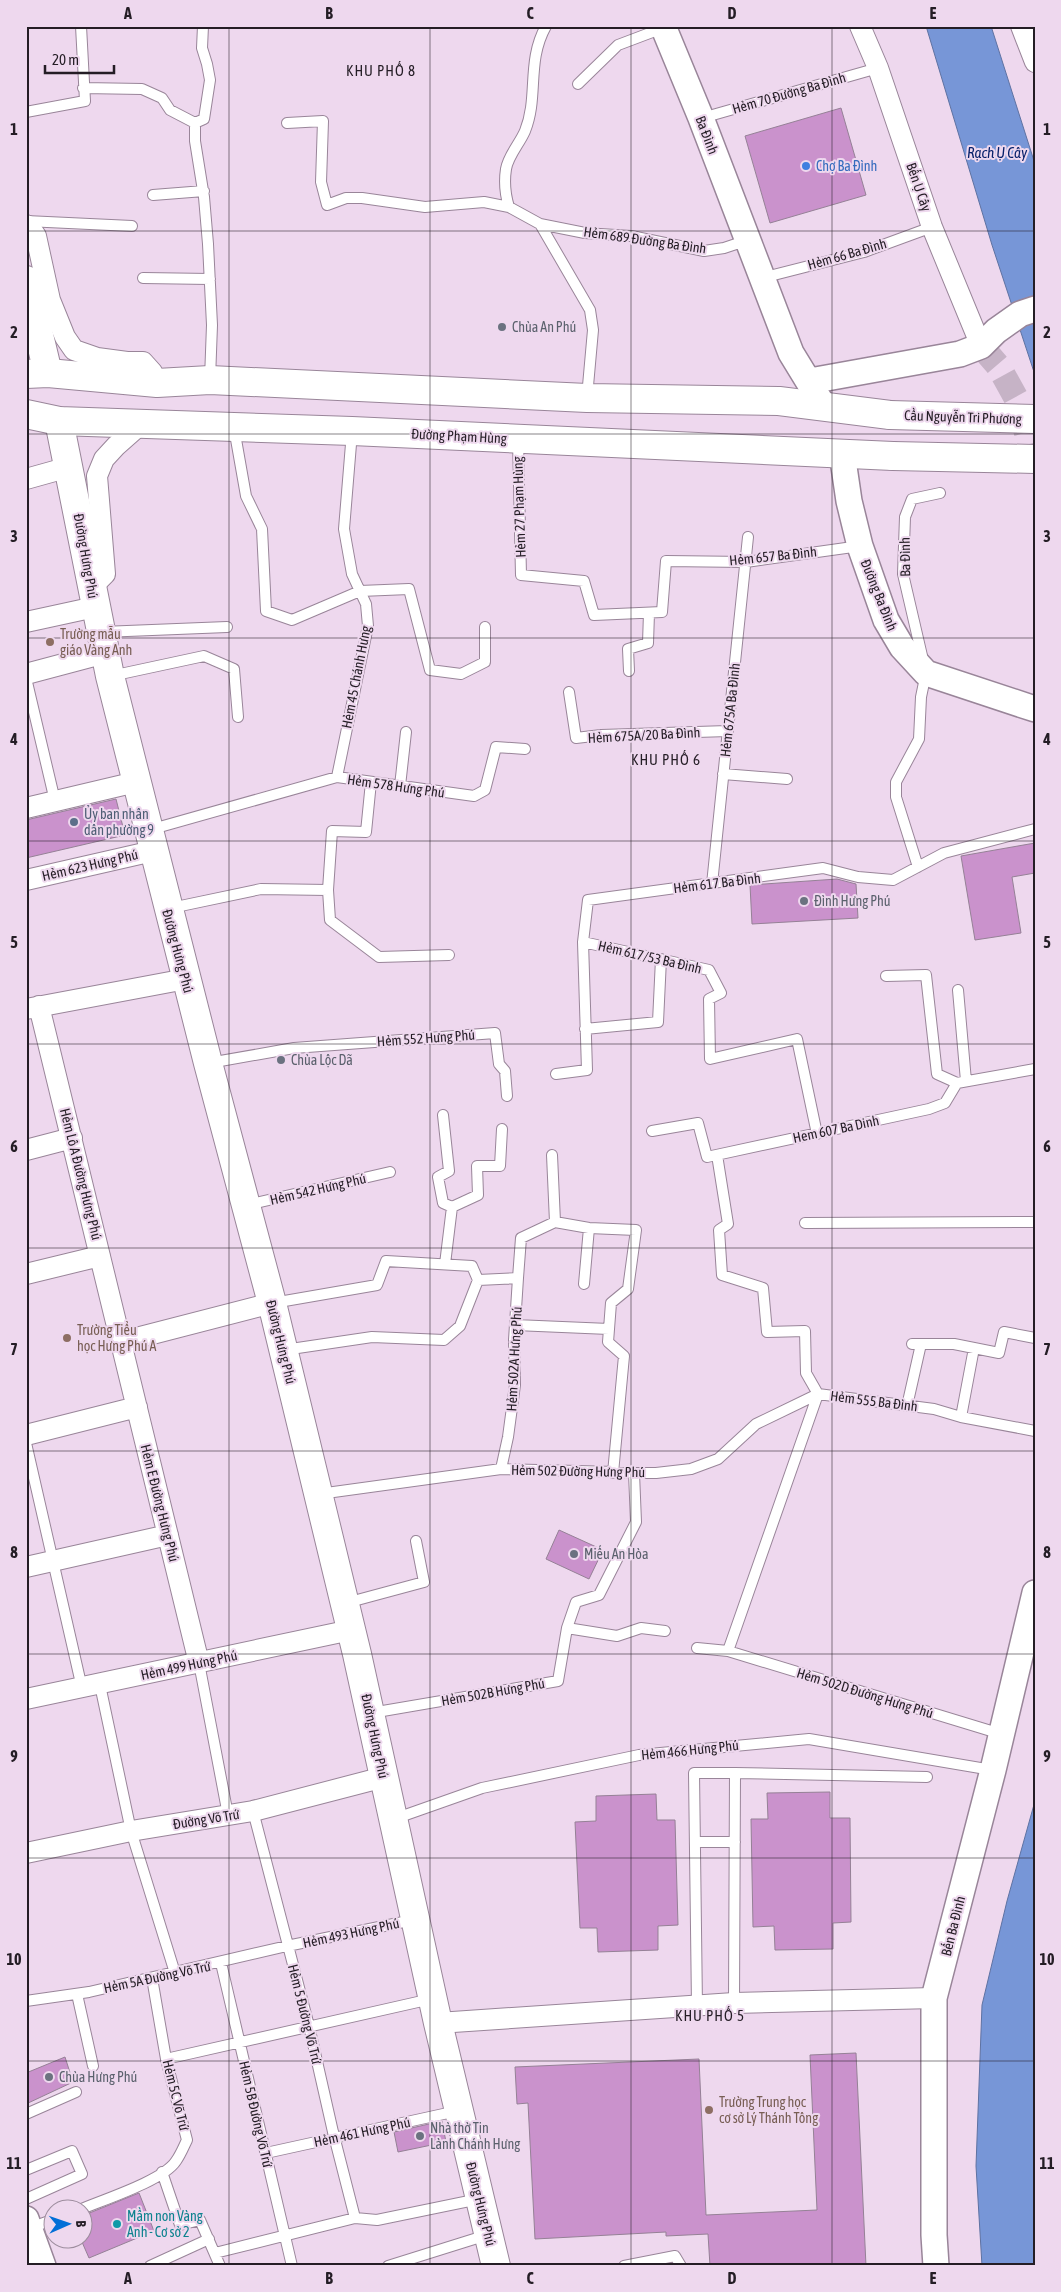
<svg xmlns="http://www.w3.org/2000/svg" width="1061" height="2292" viewBox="0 0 1061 2292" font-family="'Asap Condensed',sans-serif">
<rect width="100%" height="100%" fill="#eed8ee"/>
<!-- water -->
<path fill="#7796d7" stroke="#5e72a2" d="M926 26H991L1035 164V375L992 245Z
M1035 1801V2266H982L976 2166 982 2005 1007 1901Z"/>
<!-- building -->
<path fill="#ca92cc" stroke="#958196" d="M841 108 866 195 770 223 745 136Z
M116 799 125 835 26 858V820Z
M1035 843V873L1012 877 1021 933 975 940 961 856Z
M837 879 856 884 858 918 752 924 750 885Z
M559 1530 603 1550 589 1579 546 1559Z
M830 1792V1818H850L851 1922 833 1923V1949L775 1950 774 1926 753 1927 751 1819H768L767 1793Z
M656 1794 657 1820H675L678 1925 658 1926V1950L598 1952 597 1928H580L575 1822 596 1821V1796Z
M856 2053 866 2266H710L708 2234 666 2236V2232L535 2239 528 2103 517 2104 515 2067 699 2059 706 2215 817 2210 810 2055Z
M65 2057 73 2082 26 2104V2073Z
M442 2121 446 2142 398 2152 394 2132Z
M139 2193 154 2231 89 2258 82 2242V2216Z"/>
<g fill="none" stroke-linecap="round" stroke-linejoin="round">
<!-- tertiary-tunnel -->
<path stroke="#c6b3c6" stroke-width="25" stroke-dasharray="25 12" stroke-linecap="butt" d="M981 346 999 367 1016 398 1035 461"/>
<defs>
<path id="service" d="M578 84 618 45 663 28
M83 88 142 89 162 98 170 110 195 123V141L204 197 208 244 212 325 210 379
M26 112 85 101 81 26
M702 118 878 68
M195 123 204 119 210 80 207 64 202 48 203 26
M287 123 323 121 321 182 327 205 346 198H362L425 207 484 202 509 207 540 224 590 310 593 330 587 397
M153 195 204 191
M509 207C505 194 504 182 506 169 508 156 520 143 525 131 539 96 526 62 546 26
M26 221 132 226
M540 224 585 233 631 236 704 251 724 248 736 244H748
M143 278 210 279
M762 278 864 252 932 227
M234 428 246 496 262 529 266 611 292 620 360 591 409 589 430 670 461 674 485 662V627
M518 440 521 575 584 581 594 615 662 612 666 561 746 562 860 546
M102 632 227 627
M629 671 628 649 648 643 649 613
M111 676 204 656 234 669 238 717
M26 678 55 801
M569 692 576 738 601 735 728 731
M723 774 787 779
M337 777 368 626 366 604 352 574 344 529 352 432
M400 786 406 732
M149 830 337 777 474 796 485 790 496 747 525 749
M918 867 896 797V782L919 739 921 697 926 673 903 574 905 517 912 499 940 493
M712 884 748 537
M328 890 330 920 379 957 449 955
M171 908 261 889 328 890 332 831 366 832 371 782
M583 942 709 970 721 993 709 999 710 1059 797 1039 817 1134
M886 976 926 975 937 1074 957 1083
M958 990 966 1081
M585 1029 658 1022 661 959
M209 1063 294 1048 495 1033 499 1064 505 1071 507 1096
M556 1074 587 1070 583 942 588 900 823 868 858 877 893 880 944 853 1035 829
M443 1115 449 1171 438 1177 443 1203 452 1207
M652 1131 698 1123 707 1157 929 1109 945 1103 957 1083 1035 1069
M552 1155 555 1222
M717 1155 728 1224 719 1230 722 1275 763 1288 767 1332 805 1331 806 1373 818 1394 934 1409 961 1417 1035 1431
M247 1205 390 1172
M805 1223 1035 1222
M445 1264 452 1207 478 1195 477 1166H500L502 1129
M584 1284 589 1228
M273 1303 377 1285 386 1261 472 1266 478 1280 518 1278 521 1238 555 1222 589 1228 636 1230 628 1289 611 1303 608 1342 624 1356 613 1473
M515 1325 609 1329
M912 1344H954L999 1353 1004 1332 1035 1338
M284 1350 372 1337 444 1340 460 1326 478 1280
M907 1406 921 1344
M961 1417 974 1348
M26 1443 82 1688
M501 1469 508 1437 515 1385 514 1340 518 1278
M319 1494 501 1469 656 1473 691 1469 718 1459 756 1424 818 1394
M346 1603 424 1582 416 1541
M567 1628 617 1636 641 1628 665 1631
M697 1648 728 1651 1001 1734
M728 1651 818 1394
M199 1663 228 1815
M100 1685 131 1831 175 1973
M371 1713 558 1681 567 1628 576 1602 599 1595 636 1522 634 1473
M735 1773 927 1777
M253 1811 309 2026 333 2132 355 2218
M394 1819 482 1788 639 1755 809 1739 992 1770
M695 1842H735
M221 1963 292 2266
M77 1994 93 2066
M26 2001 89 1992 287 1946 413 1920
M697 2006 694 1773H735L734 2003
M166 2059 431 1999
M26 2114 76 2092
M266 2153 457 2111
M26 2170 72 2151 82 2174 26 2199
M162 2172 180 2225 200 2220 220 2266
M79 2210C102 2200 163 2181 176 2161 181 2154 184 2146 187 2140L166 2059 152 1978
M30 2228 52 2220
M215 2253 355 2218 377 2220 479 2199
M150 2266 209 2239
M388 2266 487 2235
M624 2266 675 2256 681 2266"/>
<path id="minor" d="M860 26 878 68 932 227 981 346
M1021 26 1035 62
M26 225 30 227 36 236 50 300 65 337 74 350 97 358 127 362H143L152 372 157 383
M26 479 69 467
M93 586 105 574 97 476 104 459 116 446 142 423
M26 622 95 607
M26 674 105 653
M26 808 136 782
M26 880 153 851
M39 1006 199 1663
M26 1009 186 979
M26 1150 72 1138
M26 1274 100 1256
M121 1342 272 1303
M26 1435 137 1407
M26 1567 168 1535
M26 1699 351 1630
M26 1853 131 1831 253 1811 384 1777
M438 2023 734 2003 934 1998"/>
<path id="tertiary" d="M663 26 701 118 791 353 824 407
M810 381 960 354 981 346 996 331 1020 314 1035 309
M842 453 849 501 860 546 886 620 902 647 926 673 1035 709
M26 2219 43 2266
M936 2266 934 2235V1998L993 1770 1035 1593"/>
<path id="secondary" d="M26 280 48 373
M59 421 110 676 208 1063 272 1303 357 1654 438 2023 496 2266"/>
<path id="primary" d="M26 374 48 373 157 383 210 380 587 398 779 401 890 415
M26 414 59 421 352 431 893 456"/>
</defs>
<!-- service casing -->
<use href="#service" stroke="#998599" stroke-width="12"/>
<!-- minor casing -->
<use href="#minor" stroke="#998599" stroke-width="22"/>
<!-- tertiary casing -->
<use href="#tertiary" stroke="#998599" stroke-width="28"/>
<!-- secondary casing -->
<use href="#secondary" stroke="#998599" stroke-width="30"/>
<!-- primary casing -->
<use href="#primary" stroke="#998599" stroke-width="30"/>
<!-- service -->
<use href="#service" stroke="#fff" stroke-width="10"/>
<!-- minor -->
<use href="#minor" stroke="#fff" stroke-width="20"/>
<!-- tertiary -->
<use href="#tertiary" stroke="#fff" stroke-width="25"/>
<!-- secondary -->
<use href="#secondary" stroke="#fff" stroke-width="28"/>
<!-- primary -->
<use href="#primary" stroke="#fff" stroke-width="28"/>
<defs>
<path id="primary-bridge" d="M890 415 1035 419
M893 456 1035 459"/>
</defs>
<!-- primary-bridge casing -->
<use href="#primary-bridge" stroke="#998599" stroke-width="30" stroke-linecap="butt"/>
<!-- primary-bridge -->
<use href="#primary-bridge" stroke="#fff" stroke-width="28"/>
</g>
<!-- grid -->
<path fill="none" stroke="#241d25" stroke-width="1" stroke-opacity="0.55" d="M229 26V2266M430 26V2266M631 26V2266M832 26V2266M26 231H1035M26 434H1035M26 638H1035M26 841H1035M26 1044H1035M26 1248H1035M26 1451H1035M26 1654H1035M26 1858H1035M26 2061H1035"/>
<!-- markers -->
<circle fill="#3f7fe0" stroke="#eed8ee" stroke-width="2" cx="806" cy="166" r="5"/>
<g fill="#6b7280" stroke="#eed8ee" stroke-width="2">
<circle cx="502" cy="327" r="5"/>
<circle cx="804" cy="901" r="5"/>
<circle cx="281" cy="1060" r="5"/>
<circle cx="574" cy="1554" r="5"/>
<circle cx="49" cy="2077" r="5"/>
<circle cx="420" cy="2136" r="5"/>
</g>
<g fill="#8d6e63" stroke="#eed8ee" stroke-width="2">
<circle cx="50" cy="642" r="5"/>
<circle cx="67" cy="1338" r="5"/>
<circle cx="709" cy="2110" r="5"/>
</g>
<circle fill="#5c6f8a" stroke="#eed8ee" stroke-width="2" cx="74" cy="822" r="5"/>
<circle fill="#0f9aa8" stroke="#eed8ee" stroke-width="2" cx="117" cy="2224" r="5"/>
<g text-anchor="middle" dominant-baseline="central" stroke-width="4" stroke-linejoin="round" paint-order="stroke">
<!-- street labels -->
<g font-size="14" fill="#241d25" stroke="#eed8ee">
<text transform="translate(789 93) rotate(-16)">Hẻm 70 Đường Ba Đình</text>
<text transform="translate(707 135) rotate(69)">Ba Đình</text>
<text transform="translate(919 187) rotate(71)">Bến Ụ Cây</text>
<text transform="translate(645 240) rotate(8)">Hẻm 689 Đường Ba Đình</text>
<text transform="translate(847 254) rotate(-16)">Hẻm 66 Ba Đình</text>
<text transform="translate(963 417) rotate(2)">Cầu Nguyễn Tri Phương</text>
<text transform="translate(459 436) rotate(3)">Đường Phạm Hùng</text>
<text transform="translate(519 507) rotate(-92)">Hẻm 27 Phạm Hùng</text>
<text transform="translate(86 556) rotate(80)">Đường Hưng Phú</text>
<text transform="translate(773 556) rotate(-6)">Hẻm 657 Ba Đình</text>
<text transform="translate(905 557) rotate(-91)">Ba Đình</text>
<text transform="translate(879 595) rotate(68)">Đường Ba Đình</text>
<text transform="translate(356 677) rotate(-79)">Hẻm 45 Chánh Hưng</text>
<text transform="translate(730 710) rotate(-84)">Hẻm 675A Ba Đình</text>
<text transform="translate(644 735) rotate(-3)">Hẻm 675A/20 Ba Đình</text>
<text transform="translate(396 786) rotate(8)">Hẻm 578 Hưng Phú</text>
<text transform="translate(90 865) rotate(-13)">Hẻm 623 Hưng Phú</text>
<text transform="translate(717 883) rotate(-7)">Hẻm 617 Ba Đình</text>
<text transform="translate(178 951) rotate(75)">Đường Hưng Phú</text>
<text transform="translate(650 957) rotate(13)">Hẻm 617/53 Ba Đình</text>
<text transform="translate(426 1038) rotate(-4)">Hẻm 552 Hưng Phú</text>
<text transform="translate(836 1129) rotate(-12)">Hem 607 Ba Dinh</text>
<text transform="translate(81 1174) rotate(76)">Hẻm Lô A Đường Hưng Phú</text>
<text transform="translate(318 1189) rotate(-13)">Hẻm 542 Hưng Phú</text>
<text transform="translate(281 1342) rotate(76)">Đường Hưng Phú</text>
<text transform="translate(514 1359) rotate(-87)">Hẻm 502A Hưng Phú</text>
<text transform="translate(874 1401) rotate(7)">Hẻm 555 Ba Đình</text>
<text transform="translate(578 1471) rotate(1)">Hẻm 502 Đường Hưng Phú</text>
<text transform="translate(160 1503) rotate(76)">Hẻm E Đường Hưng Phú</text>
<text transform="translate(189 1665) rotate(-12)">Hẻm 499 Hưng Phú</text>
<text transform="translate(493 1692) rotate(-10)">Hẻm 502B Hưng Phú</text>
<text transform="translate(865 1693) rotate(17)">Hẻm 502D Đường Hưng Phú</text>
<text transform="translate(375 1736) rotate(78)">Đường Hưng Phú</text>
<text transform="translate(690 1750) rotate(-6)">Hẻm 466 Hưng Phú</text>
<text transform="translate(206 1819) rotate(-9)">Đường Võ Trứ</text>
<text transform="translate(953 1926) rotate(-76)">Bến Ba Đình</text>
<text transform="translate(351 1933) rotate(-12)">Hẻm 493 Hưng Phú</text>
<text transform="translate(157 1977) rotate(-12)">Hẻm 5A Đường Võ Trứ</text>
<text transform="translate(305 2014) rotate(76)">Hẻm 5 Đường Võ Trứ</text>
<text transform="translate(176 2095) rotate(76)">Hẻm 5C Võ Trứ</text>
<text transform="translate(256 2114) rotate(77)">Hẻm 5B Đường Võ Trứ</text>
<text transform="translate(362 2132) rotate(-12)">Hẻm 461 Hưng Phú</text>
<text transform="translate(481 2204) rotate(76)">Đường Hưng Phú</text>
</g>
<!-- shop labels -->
<g font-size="14" fill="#366cbe" stroke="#eed8ee" text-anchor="start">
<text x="816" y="166">Chợ Ba Đình</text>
</g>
<!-- worship labels -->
<g font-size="14" fill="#5b616d" stroke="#eed8ee" text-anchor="start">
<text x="512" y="327">Chùa An Phú</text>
<text x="814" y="901">Đình Hưng Phú</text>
<text x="291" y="1060">Chùa Lộc Dã</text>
<text x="584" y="1554">Miếu An Hòa</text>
<text x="59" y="2077">Chùa Hưng Phú</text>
<text x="430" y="2128">Nhà thờ Tin<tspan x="430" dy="16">Lành Chánh Hưng</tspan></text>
</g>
<!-- education labels -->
<g font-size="14" fill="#785e54" stroke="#eed8ee" text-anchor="start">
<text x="60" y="634">Trường mẫu<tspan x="60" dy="16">giáo Vàng Anh</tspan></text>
<text x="77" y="1330">Trường Tiểu<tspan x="77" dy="16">học Hưng Phú A</tspan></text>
<text x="719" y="2102">Trường Trung học<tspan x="719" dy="16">cơ sở Lý Thánh Tông</tspan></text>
</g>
<!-- service labels -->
<g font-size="14" fill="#4e5e75" stroke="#eed8ee" text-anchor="start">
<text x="84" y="814">Ủy ban nhân<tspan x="84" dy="16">dân phường 9</tspan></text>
</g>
<!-- culture labels -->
<g font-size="14" fill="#0d838f" stroke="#eed8ee" text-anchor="start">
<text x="127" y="2216">Mầm non Vàng<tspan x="127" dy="16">Anh - Cơ sở 2</tspan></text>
</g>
<!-- neighbourhood labels -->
<g font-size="15" letter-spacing="1" fill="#241d25" stroke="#eed8ee">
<text x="381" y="70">KHU PHỐ 8</text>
<text x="666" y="759">KHU PHỐ 6</text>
<text x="710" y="2015">KHU PHỐ 5</text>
</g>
<!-- water labels -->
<g font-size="15" font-style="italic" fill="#06206a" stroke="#eed8ee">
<text x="997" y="152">Rạch Ụ Cây</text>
</g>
</g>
<!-- border -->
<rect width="1061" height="2292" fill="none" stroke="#eed8ee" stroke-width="55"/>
<!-- north arrow -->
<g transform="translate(68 2224) rotate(88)"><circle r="24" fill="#eed8ee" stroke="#9d8d9e"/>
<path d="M0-4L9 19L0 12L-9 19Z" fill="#026fd7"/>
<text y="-8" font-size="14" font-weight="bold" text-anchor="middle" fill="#241d25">B</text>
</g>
<!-- scale -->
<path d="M45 65v8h69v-8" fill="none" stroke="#241d25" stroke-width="2.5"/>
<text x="52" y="65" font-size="15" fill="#241d25" stroke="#eed8ee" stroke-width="4" paint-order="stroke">20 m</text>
<rect x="28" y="28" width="1006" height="2236" fill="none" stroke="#241d25" stroke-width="2"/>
<g font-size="16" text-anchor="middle" font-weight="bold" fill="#241d25">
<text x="128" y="19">A</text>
<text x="329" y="19">B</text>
<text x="530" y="19">C</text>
<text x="732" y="19">D</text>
<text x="933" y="19">E</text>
<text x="14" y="135">1</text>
<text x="1047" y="135">1</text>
<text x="14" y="338">2</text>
<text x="1047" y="338">2</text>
<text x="14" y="542">3</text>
<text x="1047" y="542">3</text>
<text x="14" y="745">4</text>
<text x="1047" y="745">4</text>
<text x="14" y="948">5</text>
<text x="1047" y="948">5</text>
<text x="14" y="1152">6</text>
<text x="1047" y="1152">6</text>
<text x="14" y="1355">7</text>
<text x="1047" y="1355">7</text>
<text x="14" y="1558">8</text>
<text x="1047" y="1558">8</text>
<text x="14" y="1762">9</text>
<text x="1047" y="1762">9</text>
<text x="14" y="1965">10</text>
<text x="1047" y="1965">10</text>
<text x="14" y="2169">11</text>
<text x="1047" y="2169">11</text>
<text x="128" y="2284">A</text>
<text x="329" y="2284">B</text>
<text x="530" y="2284">C</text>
<text x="732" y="2284">D</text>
<text x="933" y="2284">E</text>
</g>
</svg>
